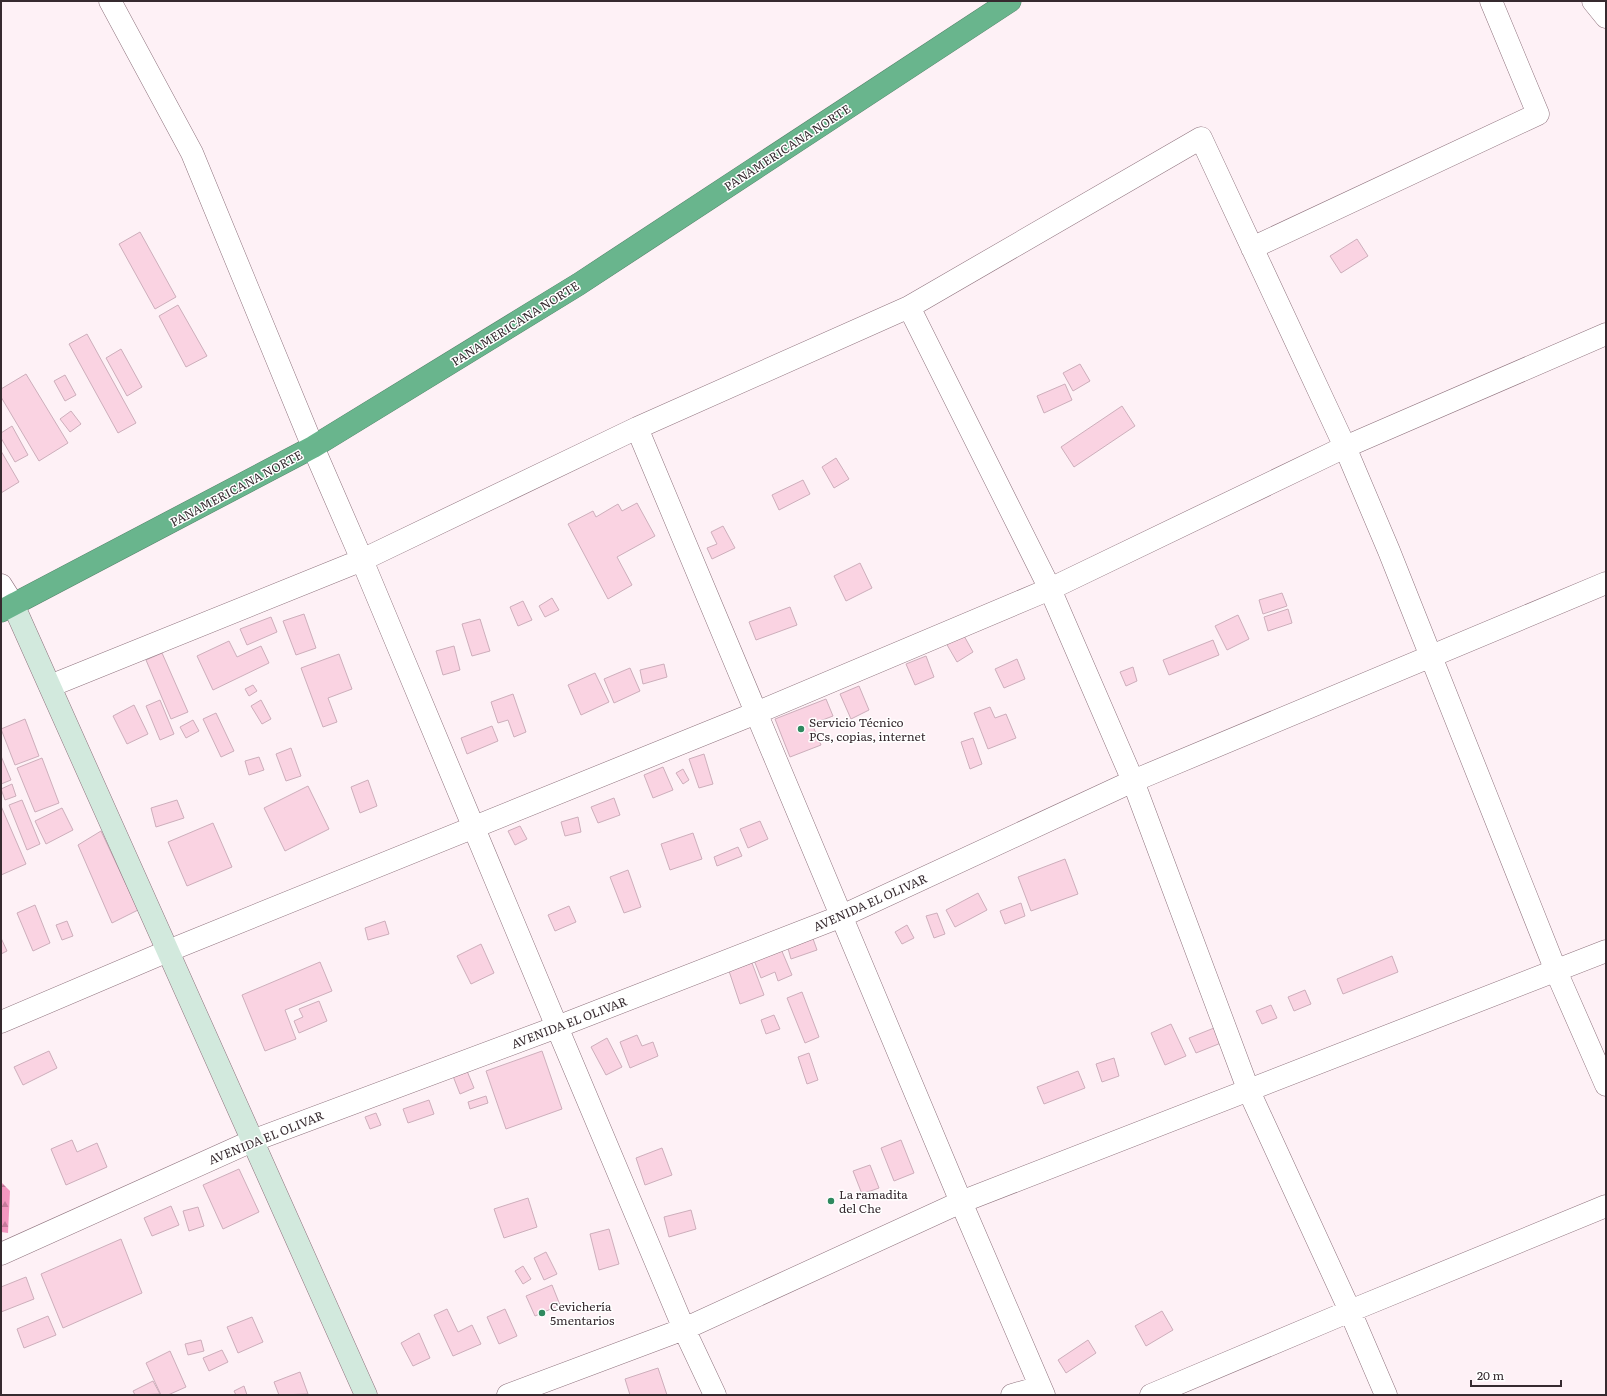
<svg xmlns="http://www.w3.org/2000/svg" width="1607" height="1396" viewBox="0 0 1607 1396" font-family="Literata,serif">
<defs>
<pattern id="forest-firs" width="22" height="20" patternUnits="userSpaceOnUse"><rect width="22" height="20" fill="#f397c0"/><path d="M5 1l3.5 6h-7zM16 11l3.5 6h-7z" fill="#c67b9c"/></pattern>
</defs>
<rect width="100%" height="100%" fill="#fef1f6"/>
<!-- forest -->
<path fill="url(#forest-firs)" d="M1 1182 10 1191 8 1233 1 1232Z"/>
<!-- building -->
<path fill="#fad3e2" stroke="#cdaebb" d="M140 232 176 297 155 309 119 244Z
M1357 239 1368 256 1341 273 1330 256Z
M178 305 207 356 186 367 159 316Z
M87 334 136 423 118 433 69 344Z
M121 349 142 387 127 396 106 358Z
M1080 364 1090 381 1073 391 1063 373Z
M26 374 68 443 39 461 1 397V389Z
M65 375 76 395 65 401 54 381Z
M1065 384 1072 400 1044 413 1037 396Z
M1122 406 1135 426 1074 467 1061 447Z
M71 411 81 424 70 432 60 419Z
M12 426 28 455 15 462 1 438V433Z
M1 451 19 482 1 493Z
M836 458 849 479 834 488 822 467Z
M803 480 810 494 779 510 772 495Z
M637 503 655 536 617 557 632 585 608 599 568 524 593 511 596 517 618 504 622 511Z
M723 526 735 548 712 559 707 548 717 544 711 532Z
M860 563 872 588 846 601 834 576Z
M1282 593 1287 606 1263 614 1259 600Z
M552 598 559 610 545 617 539 606Z
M523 601 532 620 518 626 510 607Z
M790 607 797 625 756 640 749 622Z
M1288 609 1292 623 1268 631 1264 617Z
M304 614 316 648 296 655 283 621Z
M1238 615 1249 639 1227 650 1215 626Z
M271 617 277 632 247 645 240 629Z
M480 619 490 651 472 656 462 624Z
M963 634 973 652 957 662 946 643Z
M1213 640 1219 655 1169 675 1163 660Z
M229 641 237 657 261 646 269 663 213 690 197 656Z
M454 646 460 670 443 675 436 651Z
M162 653 188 712 171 719 146 660Z
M339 654 352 689 328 698 337 722 323 727 301 668Z
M926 656 934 677 915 685 906 664Z
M1017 659 1025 679 1004 688 995 669Z
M664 664 667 677 643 684 640 670Z
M1133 667 1137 681 1126 686 1120 672Z
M630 668 640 691 614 703 604 679Z
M595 673 609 702 581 715 568 685Z
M253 685 257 691 249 696 245 689Z
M859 686 869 710 851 719 840 694Z
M513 694 526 732 514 737 508 720 498 723 491 702Z
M826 699 833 716 812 724 821 745 790 757 775 719Z
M160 700 174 734 160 740 146 706Z
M261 700 271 719 262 724 251 706Z
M134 705 148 734 127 744 113 716Z
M990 707 995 718 1006 714 1016 738 988 749 974 713Z
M216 713 234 751 221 757 203 719Z
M25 719 39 756 15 765 1 729Z
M193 720 199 731 186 738 180 727Z
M492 726 498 741 467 754 461 738Z
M973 738 982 764 970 769 961 742Z
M291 748 301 776 286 781 276 754Z
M704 754 713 784 699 788 689 759Z
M1 756 11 780 1 784Z
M259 757 264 770 249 775 245 761Z
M42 758 59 803 35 812 17 768Z
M663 767 673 790 653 798 644 775Z
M683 769 689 780 683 784 676 773Z
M368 780 377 806 360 813 351 787Z
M12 784 16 796 5 800 1 789Z
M308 786 329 829 285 851 264 808Z
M614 798 620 815 598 823 591 807Z
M22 800 40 844 27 850 9 805Z
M177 800 184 818 156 827 151 808Z
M1 806 26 864 1 875Z
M62 808 73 830 46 844 35 821Z
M578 817 581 832 565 836 561 822Z
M760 821 768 839 748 848 740 829Z
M213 823 232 867 187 886 168 842Z
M520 826 527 839 515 845 508 831Z
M101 831 138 910 112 923 78 845Z
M693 833 702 859 670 870 661 844Z
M738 847 742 856 717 866 714 857Z
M1065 859 1078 894 1031 911 1018 877Z
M628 870 641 907 624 913 610 877Z
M978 893 987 910 955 927 946 910Z
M1021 903 1025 916 1005 924 1000 911Z
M35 905 50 943 33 951 17 913Z
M569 906 576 922 555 931 548 915Z
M937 913 945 934 934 938 926 916Z
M67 921 73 936 62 940 56 925Z
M385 921 389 934 368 940 365 928Z
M907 925 914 938 902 944 895 932Z
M812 936 817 950 791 959 787 945Z
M1 938 7 951 1 954Z
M481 944 494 973 471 984 457 956Z
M781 949 792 975 778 981 775 972 761 978 754 960Z
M1392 956 1398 972 1343 994 1337 979Z
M320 962 332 991 285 1010 296 1039 265 1051 242 995Z
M752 963 764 995 740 1004 729 971Z
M1305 990 1311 1004 1294 1011 1288 997Z
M802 992 819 1037 805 1043 787 998Z
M319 1001 327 1021 299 1033 294 1021 303 1017 299 1009Z
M1271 1005 1277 1018 1262 1024 1256 1011Z
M774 1015 780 1029 766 1034 761 1020Z
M1171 1024 1186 1056 1165 1065 1151 1033Z
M1214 1028 1221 1043 1196 1053 1189 1038Z
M637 1035 642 1046 653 1042 658 1056 630 1068 620 1042Z
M607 1038 622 1067 606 1075 591 1047Z
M49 1051 57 1068 23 1085 14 1067Z
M542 1051 562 1109 506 1129 486 1071Z
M809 1053 818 1080 807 1084 798 1057Z
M1114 1058 1119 1076 1102 1082 1096 1064Z
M465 1066 474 1088 460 1094 451 1071Z
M1078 1071 1085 1088 1044 1104 1037 1087Z
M486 1096 488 1103 470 1109 468 1102Z
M429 1100 434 1114 408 1123 403 1109Z
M376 1113 381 1125 370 1129 365 1117Z
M72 1140 77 1152 97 1143 107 1167 66 1185 51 1149Z
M901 1140 914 1173 894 1181 881 1148Z
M662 1148 672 1175 645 1185 636 1158Z
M870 1165 879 1188 862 1194 853 1171Z
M239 1169 259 1212 223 1229 203 1185Z
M528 1198 537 1227 504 1238 494 1209Z
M171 1206 179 1225 152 1236 144 1218Z
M198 1207 204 1226 189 1231 183 1211Z
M691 1210 696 1229 669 1237 664 1217Z
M609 1229 619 1264 599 1270 590 1234Z
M121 1239 142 1293 63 1328 41 1274Z
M546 1252 557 1274 544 1280 534 1258Z
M523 1266 531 1279 523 1284 515 1271Z
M26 1277 34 1299 1 1312V1287Z
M552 1285 560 1305 535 1316 526 1296Z
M447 1309 458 1332 472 1325 481 1344 453 1356 434 1315Z
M505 1309 517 1336 499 1344 487 1317Z
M1162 1311 1173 1330 1146 1346 1135 1326Z
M48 1316 56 1335 24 1348 17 1329Z
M252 1317 263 1342 238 1353 227 1327Z
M419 1333 430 1358 413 1366 401 1343Z
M201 1340 204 1351 188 1355 185 1344Z
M1088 1340 1096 1353 1066 1373 1058 1360Z
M222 1350 228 1362 209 1371 203 1358Z
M170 1351 186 1387 168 1395H161L146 1363Z
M658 1368 667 1395H630L625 1379Z
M300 1372 308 1394 279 1395 274 1382Z
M153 1381 160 1394 135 1395 133 1391Z
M244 1386 247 1395H236L234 1391Z"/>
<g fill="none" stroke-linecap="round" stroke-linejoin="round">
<defs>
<path id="street" d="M110 1 192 153 313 447 362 560 557 1027 684 1329 715 1395
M1593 1 1606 17
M1252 248 1538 114 1491 1
M909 307 1050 589 1133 781 1248 1089 1350 1311 1386 1395
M637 428 961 1202 1044 1395
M1 585 13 604
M50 686 362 560 637 428 909 307 1201 138 1345 447 1389 551 1556 971 1606 1085
M1 1022 168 951 756 713 1050 589 1345 447 1606 334
M1 1254 252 1141 557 1027 842 916 1133 781 1606 583
M508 1395 684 1329 961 1202 1606 951
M1012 1395 1040 1387
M1151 1395 1350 1311 1606 1206"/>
<path id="secondary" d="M13 604 366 1395"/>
<path id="highway" d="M1 611 313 447 579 284 1010 1"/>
</defs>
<!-- street casing -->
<use href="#street" stroke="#8e727d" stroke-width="23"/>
<!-- secondary casing -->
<use href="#secondary" stroke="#8e727d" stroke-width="23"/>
<!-- highway casing -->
<use href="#highway" stroke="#57846c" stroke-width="23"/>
<!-- street -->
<use href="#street" stroke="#fff" stroke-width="22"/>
<!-- secondary -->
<use href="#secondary" stroke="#d2e9dd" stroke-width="22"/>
<!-- highway -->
<use href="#highway" stroke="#69b58d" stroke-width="22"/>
</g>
<!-- markers -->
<g fill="#2f895f" stroke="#fff" stroke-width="1.5">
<circle cx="801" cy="729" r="4"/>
<circle cx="831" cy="1201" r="4"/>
<circle cx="542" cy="1313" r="4"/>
</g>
<g text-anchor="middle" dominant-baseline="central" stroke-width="3" stroke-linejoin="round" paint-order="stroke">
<!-- street labels -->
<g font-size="12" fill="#362a2f" stroke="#fff">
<text transform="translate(787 147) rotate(-33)">PANAMERICANA NORTE</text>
<text transform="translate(515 323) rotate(-32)">PANAMERICANA NORTE</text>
<text transform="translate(236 488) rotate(-28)">PANAMERICANA NORTE</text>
<text transform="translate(870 902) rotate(-24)">AVENIDA EL OLIVAR</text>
<text transform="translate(569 1022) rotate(-21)">AVENIDA EL OLIVAR</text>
<text transform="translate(266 1137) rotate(-22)">AVENIDA EL OLIVAR</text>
</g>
<!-- poi labels -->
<g font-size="12" fill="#362a2f" stroke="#fff" text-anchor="start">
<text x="809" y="722">Servicio Técnico<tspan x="809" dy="14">PCs, copias, internet</tspan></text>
<text x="839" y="1194">La ramadita<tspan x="839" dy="14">del Che</tspan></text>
<text x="550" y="1306">Cevichería<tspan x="550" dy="14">5mentarios</tspan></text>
</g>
</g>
<!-- border -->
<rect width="1607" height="1396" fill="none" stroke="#362a2f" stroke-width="4"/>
<!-- scale -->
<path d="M1471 1380v6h90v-6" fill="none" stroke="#362a2f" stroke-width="2"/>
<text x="1477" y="1380" font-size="12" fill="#362a2f" stroke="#ffffff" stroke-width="3" paint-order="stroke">20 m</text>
</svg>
